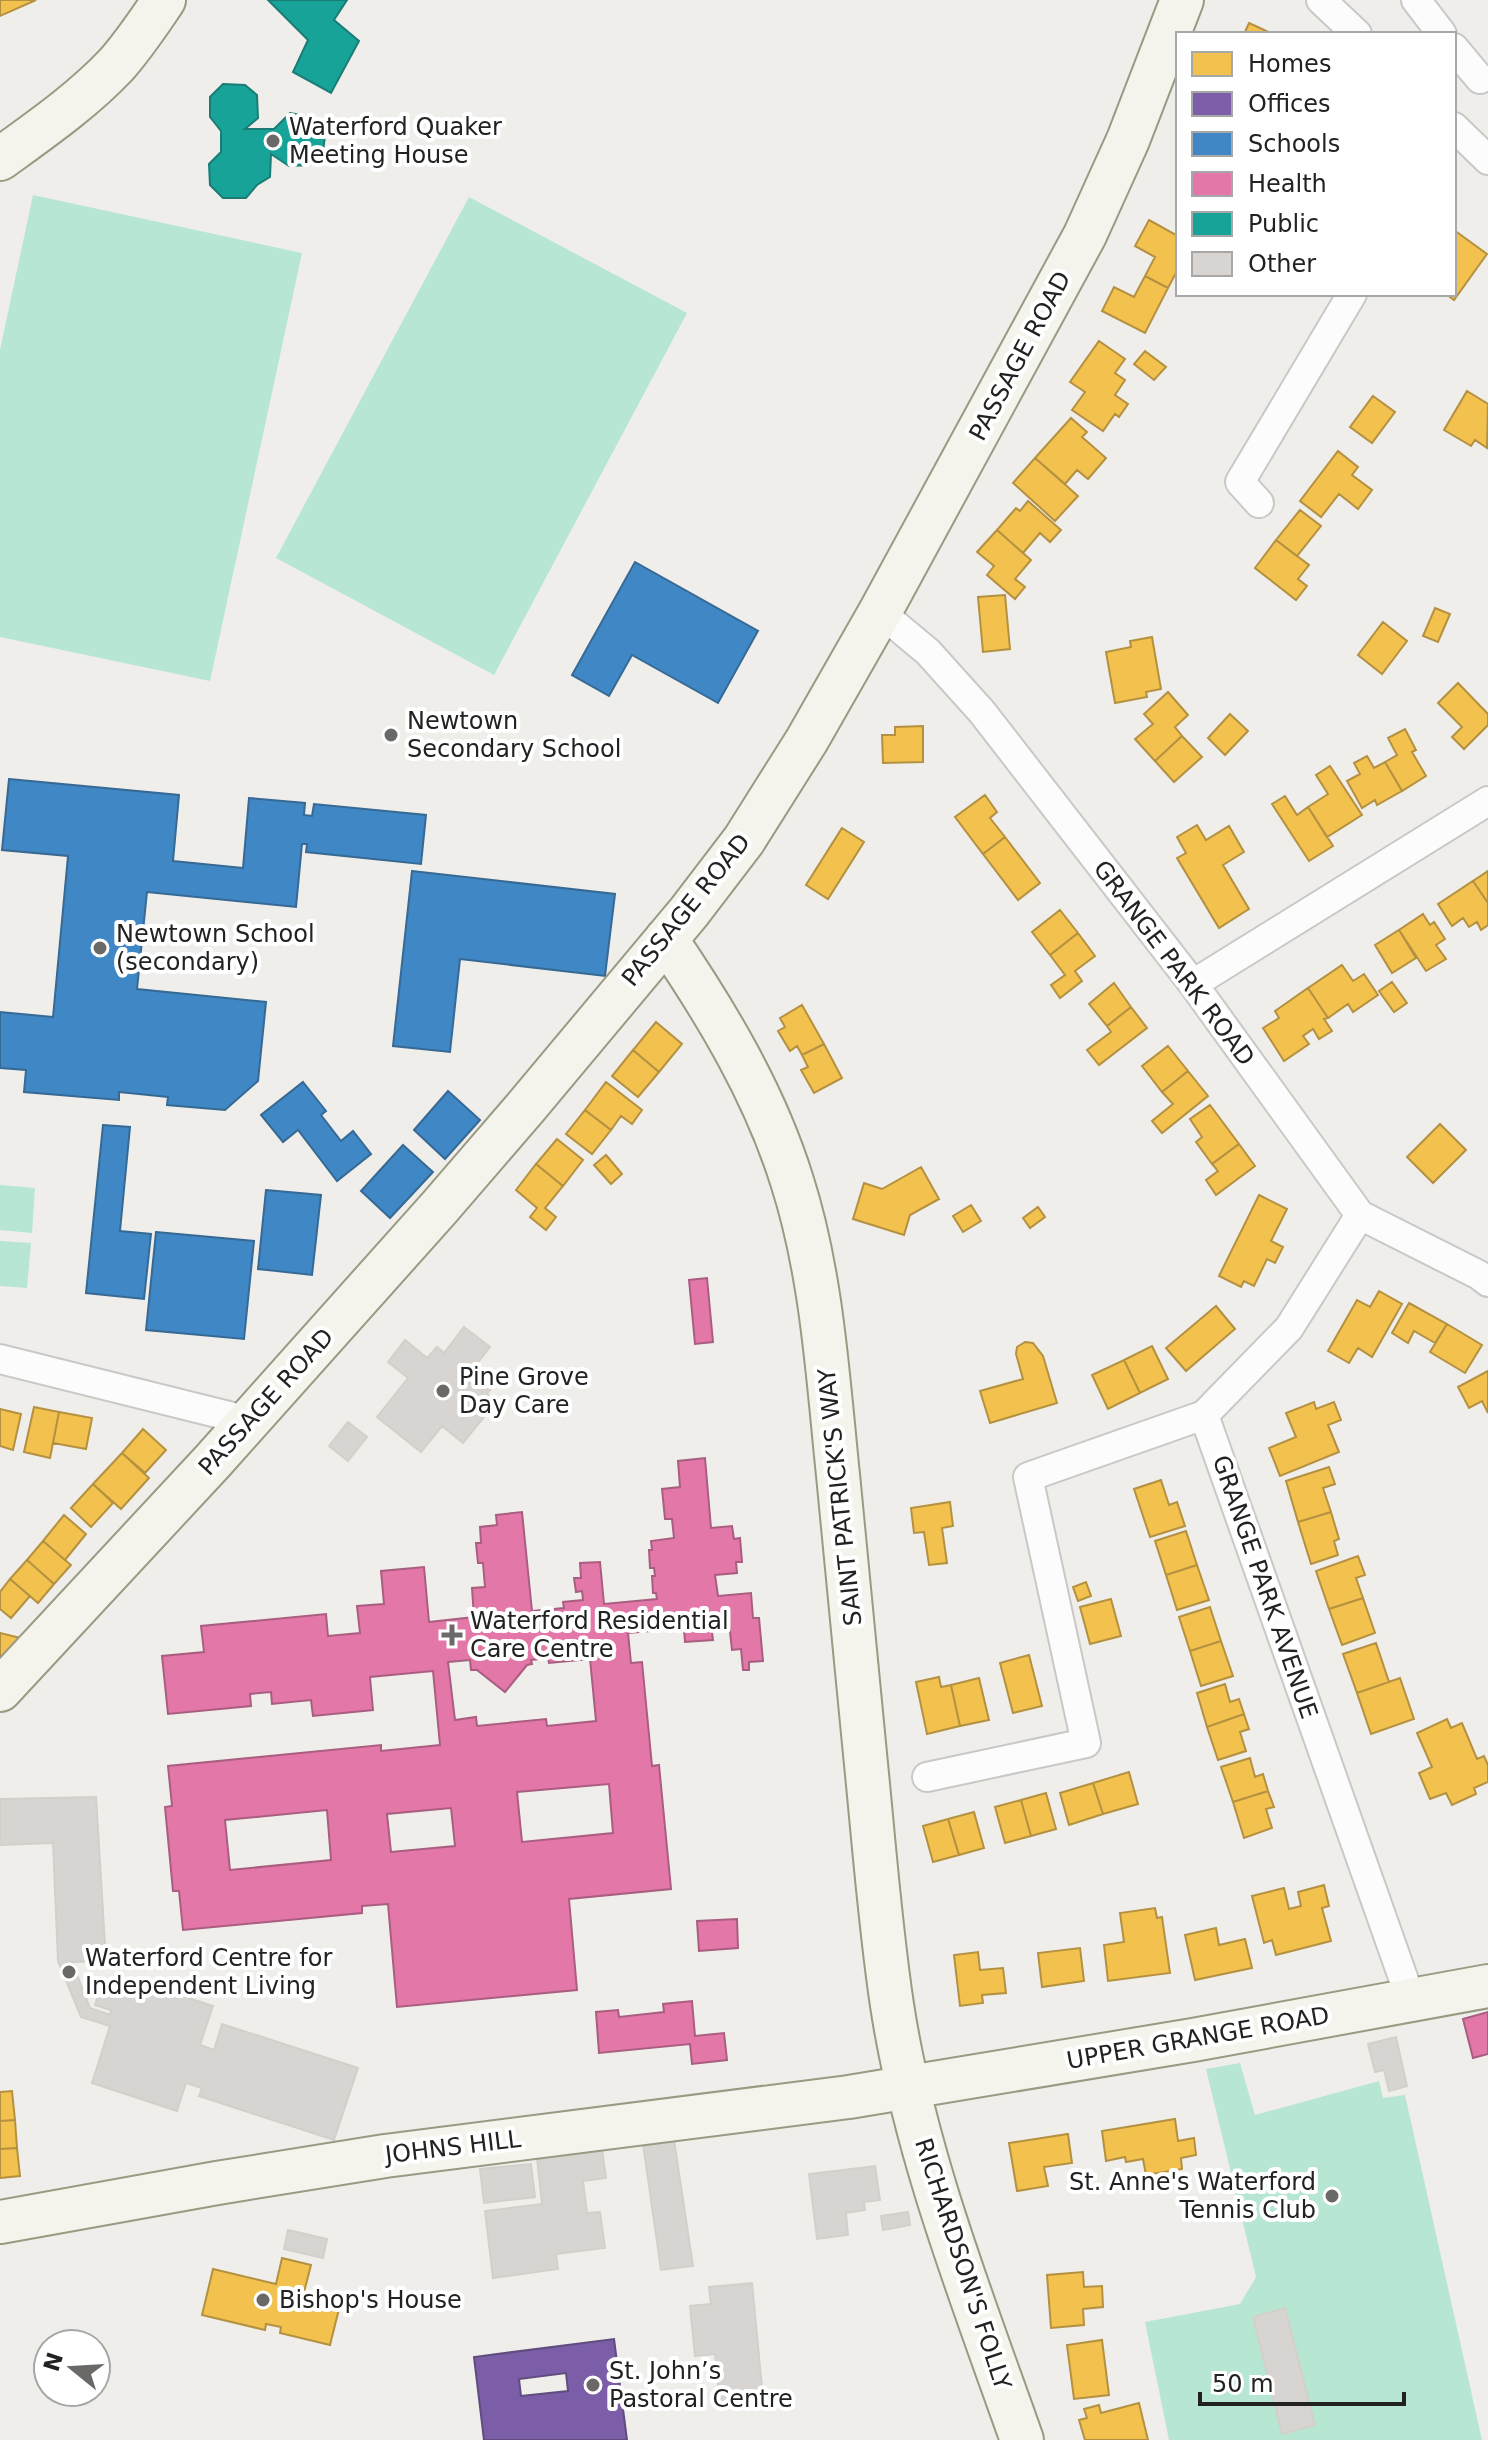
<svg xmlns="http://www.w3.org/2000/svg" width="1488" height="2440" viewBox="0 0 1488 2440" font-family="'DejaVu Sans',sans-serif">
<rect width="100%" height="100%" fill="#f0eeeb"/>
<!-- pitch -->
<path fill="#b7e6d2" d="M33 195 302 253 210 681 0 637V350Z
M469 197 687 313 494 675 276 558Z
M0 1185 35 1188 32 1233 0 1230Z
M0 1241 31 1243 27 1288 0 1286Z
M1240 2063 1255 2115 1379 2081 1383 2098 1405 2095 1482 2440H1169L1145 2322 1240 2304 1256 2277 1206 2069Z"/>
<!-- homes -->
<path fill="#f2c14e" stroke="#b49141" stroke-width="2" d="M0 0H36L0 16Z
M1249 23 1273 34H1244Z
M1149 220 1178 236V269L1168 288 1145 276 1155 257 1135 246Z
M1454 230 1487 254 1454 300 1446 294H1454Z
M1145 276 1168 288 1145 333 1102 311 1114 287 1134 297Z
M1099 341 1125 359 1115 373 1125 380 1115 395 1128 404 1119 417 1115 414 1103 431 1072 410 1085 392 1070 382Z
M1145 351 1166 367 1154 380 1134 364Z
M1467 391 1488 404 1487 448 1475 440 1471 446 1444 430Z
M1373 396 1395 412 1372 443 1350 427Z
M1071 418 1087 432 1082 437 1106 458 1088 479 1077 470 1065 484 1035 458Z
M1338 451 1358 467 1352 475 1372 490 1358 509 1339 494 1321 517 1300 501Z
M1035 458 1078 496 1055 521 1013 483Z
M1028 501 1061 530 1050 542 1040 533 1023 553 997 530 1016 508 1020 511Z
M1300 510 1321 526 1297 556 1276 540Z
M997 530 1031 560 1015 579 1025 587 1015 599 987 575 994 566 977 552Z
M1276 540 1309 565 1298 579 1307 586 1296 600 1255 568Z
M1005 595 1010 649 983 652 978 597Z
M1435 608 1450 614 1438 642 1423 636Z
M1383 622 1407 641 1382 674 1358 655Z
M1152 637 1161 689 1146 692 1147 697 1115 703 1106 652 1131 647 1130 641Z
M1458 683 1488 714V725L1464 749 1452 737 1462 727 1438 703Z
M1168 692 1188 715 1175 727 1182 736 1155 761 1135 739 1153 724 1144 714Z
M1230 714 1248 731 1225 755 1208 738Z
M923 726V762L883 763 882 735H895V727Z
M1405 729 1416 750 1412 752 1426 776 1402 791 1385 762 1397 755 1388 738Z
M1182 736 1202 757 1174 782 1155 761Z
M1367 756 1374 768 1385 762 1402 791 1377 805 1375 800 1362 808 1347 781 1360 774 1354 763Z
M1330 766 1362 815 1327 837 1308 807 1328 794 1316 775Z
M985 795 997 812 990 818 1005 837 983 854 955 817Z
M1285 796 1297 815 1308 807 1333 846 1309 861 1272 804Z
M1197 825 1206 840 1229 826 1244 852 1223 865 1249 909 1219 928 1177 858 1186 853 1177 837Z
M842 828 864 842 828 899 806 885Z
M1005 837 1040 883 1018 900 983 854Z
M1488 871V903L1473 881Z
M1473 881 1488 903V925L1481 930 1477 922 1469 927 1463 918 1452 926 1438 904Z
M1060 910 1078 933 1050 955 1032 932Z
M1423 914 1430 925 1434 922 1445 939 1436 945 1446 959 1426 971 1399 930Z
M1399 930 1416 958 1392 973 1375 945Z
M1078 933 1095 956 1075 971 1082 981 1060 998 1051 985 1065 975 1050 955Z
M1342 965 1353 981 1364 974 1378 995 1353 1012 1348 1004 1328 1018 1308 988Z
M1392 982 1407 1003 1394 1012 1379 991Z
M1114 983 1131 1007 1107 1026 1089 1004Z
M1308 988 1328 1018 1324 1019 1332 1031 1319 1039 1313 1029 1303 1036 1309 1044 1284 1061 1263 1028 1279 1018 1275 1011Z
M802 1005 824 1044 802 1055 797 1046 790 1051 778 1031 785 1027 780 1018Z
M1131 1007 1147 1028 1099 1065 1087 1050 1111 1032 1107 1026Z
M656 1022 682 1044 659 1072 633 1050Z
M824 1044 842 1078 814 1093 801 1070 808 1067 802 1055Z
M1168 1046 1188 1071 1162 1092 1142 1066Z
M633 1050 659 1072 638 1097 612 1076Z
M1188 1071 1208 1096 1162 1133 1152 1121 1173 1104 1162 1092Z
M606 1082 642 1110 632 1124 621 1116 611 1130 585 1110Z
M1210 1105 1239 1144 1212 1164 1196 1142 1202 1137 1190 1119Z
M585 1110 611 1130 592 1154 566 1134Z
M1440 1124 1466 1150 1433 1183 1407 1157Z
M557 1139 583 1160 563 1186 536 1164Z
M1239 1144 1255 1166 1216 1195 1206 1180 1218 1171 1212 1164Z
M606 1155 622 1174 611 1184 594 1165Z
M536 1164 563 1186 545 1208 556 1217 546 1230 530 1217 537 1208 516 1190Z
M921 1167 939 1199 910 1215 904 1235 853 1219 864 1183 882 1189Z
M1259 1195 1287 1209 1271 1241 1283 1247 1275 1263 1267 1259 1254 1286 1244 1281 1241 1287 1219 1276Z
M971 1205 981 1221 963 1232 953 1216Z
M1038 1207 1045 1217 1030 1228 1023 1218Z
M1379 1291 1402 1304 1372 1357 1358 1348 1349 1363 1328 1351 1357 1300 1370 1307Z
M1409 1303 1447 1324 1435 1343 1414 1331 1408 1343 1392 1333Z
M1216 1306 1235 1329 1186 1371 1166 1348Z
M1447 1324 1482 1345 1465 1373 1430 1352Z
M1025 1342 1033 1343 1043 1356 1057 1403 990 1423 980 1391 1023 1379 1016 1354 1017 1347Z
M1152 1346 1168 1379 1140 1393 1124 1360Z
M1124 1360 1140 1393 1108 1409 1092 1375Z
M1488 1371V1413L1482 1401 1469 1408 1458 1387Z
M1314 1402 1316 1409 1334 1402 1341 1420 1328 1425 1339 1452 1280 1476 1269 1448 1296 1437 1286 1413Z
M34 1407 59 1412 50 1458 24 1452Z
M0 1409 21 1414 13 1450 0 1446Z
M59 1412 92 1418 86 1449 53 1443Z
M143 1429 166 1450 145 1473 122 1453Z
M122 1453 149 1478 121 1509 93 1484Z
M1329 1467 1335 1484 1323 1488 1331 1512 1298 1522 1286 1481Z
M1161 1480 1169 1505 1177 1502 1185 1526 1150 1537 1134 1489Z
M93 1484 113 1503 91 1527 71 1508Z
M950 1502 953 1526 942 1528 947 1563 929 1565 924 1532 914 1533 911 1508Z
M1331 1512 1339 1539 1334 1541 1338 1555 1311 1564 1298 1522Z
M64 1515 86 1534 65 1560 43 1541Z
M1186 1531 1197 1565 1166 1575 1155 1541Z
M43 1541 71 1565 54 1584 27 1560Z
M1358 1556 1365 1575 1356 1578 1363 1598 1329 1609 1316 1571Z
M27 1560 54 1584 38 1603 10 1579Z
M1197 1565 1209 1600 1177 1610 1166 1575Z
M10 1579 30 1596 11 1618 0 1609V1592Z
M1086 1582 1091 1596 1078 1601 1073 1587Z
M1363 1598 1375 1633 1342 1645 1329 1609Z
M1111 1599 1121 1636 1090 1644 1080 1607Z
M1210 1607 1221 1641 1190 1651 1179 1617Z
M0 1633 29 1640 7 1663 0 1657Z
M1221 1641 1233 1676 1201 1686 1190 1651Z
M1376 1643 1389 1682 1357 1693 1343 1654Z
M1029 1655 1042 1706 1013 1713 1000 1663Z
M939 1677 941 1687 951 1685 960 1726 927 1734 916 1682Z
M979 1678 989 1720 960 1726 951 1685Z
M1400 1678 1414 1719 1371 1734 1357 1693Z
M1225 1684 1230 1702 1239 1699 1244 1714 1207 1727 1197 1693Z
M1244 1714 1249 1729 1240 1732 1246 1751 1218 1760 1207 1727Z
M1447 1719 1451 1728 1462 1723 1477 1759 1484 1756 1488 1765V1782L1474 1788 1476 1794 1452 1805 1446 1793 1430 1799 1419 1773 1432 1767 1417 1733Z
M1250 1758 1255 1777 1263 1774 1268 1791 1233 1802 1221 1767Z
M1129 1772 1138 1804 1103 1814 1093 1783Z
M1093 1783 1103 1814 1069 1825 1060 1793Z
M1268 1791 1274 1807 1266 1809 1272 1828 1244 1838 1233 1802Z
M1046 1793 1056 1829 1031 1836 1021 1800Z
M1021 1800 1031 1836 1005 1843 995 1807Z
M974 1812 984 1848 959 1855 948 1819Z
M948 1819 959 1855 933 1862 923 1826Z
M1324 1885 1329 1906 1322 1908 1331 1941 1276 1955 1272 1940 1264 1943 1252 1896 1284 1888 1289 1909 1301 1906 1298 1892Z
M1155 1908 1157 1918 1162 1917 1170 1973 1108 1981 1104 1945 1124 1942 1120 1913Z
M1216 1928 1219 1945 1245 1939 1252 1968 1195 1980 1185 1935Z
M1080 1948 1084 1981 1042 1987 1038 1953Z
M978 1952 980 1970 1003 1968 1006 1993 982 1995 983 2003 960 2006 954 1955Z
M12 2091 15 2120 0 2121V2092Z
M1175 2119 1178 2141 1194 2138 1196 2155 1181 2158 1182 2169 1146 2175 1143 2159 1126 2162 1125 2157 1106 2161 1102 2131Z
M15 2120 17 2148 0 2149V2121Z
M1068 2134 1072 2163 1044 2167 1048 2186 1017 2191 1009 2143Z
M17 2148 20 2176 0 2178V2149Z
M282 2258 311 2265 303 2296 340 2305 330 2345 280 2333 281 2327 266 2324 265 2330 202 2315 213 2269 276 2284Z
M1083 2272 1084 2287 1102 2286 1103 2307 1083 2309 1084 2325 1051 2328 1047 2275Z
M1102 2340 1109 2395 1074 2399 1067 2345Z
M1139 2403 1148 2440H1085L1079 2420 1087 2418 1084 2409 1099 2405 1101 2413Z"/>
<!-- offices -->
<path fill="#7b5ea7" stroke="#604c7f" stroke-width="2" fill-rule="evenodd" d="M614 2339 627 2440H484L474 2357ZM566 2373 568 2391 521 2396 519 2379Z"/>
<!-- schools -->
<path fill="#3f88c5" stroke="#366994" stroke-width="2" d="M635 562 758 631 718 703 632 655 609 696 572 675Z
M9 779 179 795 173 861 243 868 249 798 305 803 304 815 312 816 314 804 426 815 421 864 306 852 307 844H302L296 907 147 892 137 989 266 1002 258 1081 225 1110 167 1105 168 1097 119 1092V1100L24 1092 26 1070 0 1068V1012L53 1017 68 856 2 850Z
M412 871 615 894 605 976 460 959 450 1052 393 1046Z
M303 1082 326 1111 321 1115 341 1141 353 1131 371 1154 337 1181 298 1130 283 1142 261 1115Z
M448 1091 480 1120 445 1159 414 1130Z
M103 1125 130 1127 120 1231 151 1234 144 1299 86 1293Z
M403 1145 433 1172 390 1218 361 1191Z
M266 1190 321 1195 312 1275 258 1269Z
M156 1232 254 1241 244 1339 146 1330Z"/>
<!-- health -->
<path fill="#e377a8" stroke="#a95e80" stroke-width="2" fill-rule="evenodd" d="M707 1278 713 1342 695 1344 689 1280Z
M705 1458 711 1528 732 1526 734 1539 740 1538 742 1562H736L737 1573 715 1575 718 1596 751 1593 753 1618H759L763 1661 749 1662V1670H743L741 1649 732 1650 729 1623 711 1625 713 1640 685 1642 684 1628 628 1633 631 1663 642 1662 652 1766 659 1765 671 1889 569 1899 577 1990 397 2007 388 1904 362 1906V1913L183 1930 179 1891H173L165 1807 172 1806 168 1766 381 1745V1751L440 1745 433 1671 370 1677 373 1710 313 1716 311 1700 272 1704 271 1692 250 1694 251 1706 168 1714 162 1656 204 1652 201 1626 326 1614 328 1636 360 1633 357 1606 384 1604 381 1571 424 1567 429 1622 474 1617 472 1588 485 1587 483 1563H478L476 1543H481L480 1527 497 1525 496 1515 522 1512 532 1611 564 1608 563 1602 583 1600 582 1591 576 1592 574 1578H581L580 1563 600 1562 604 1604 657 1599 656 1593H653L652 1576H655L654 1568H650L649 1550H652L651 1541 674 1538 672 1519H665L662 1489 680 1487 678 1461ZM548 1658 549 1663 590 1659 596 1721 547 1726 546 1719 477 1726 476 1717 455 1720 448 1662 470 1660 471 1670H477L505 1692 527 1665 532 1664 531 1660ZM609 1784 613 1833 522 1842 517 1792ZM451 1808 455 1846 391 1852 387 1814ZM327 1810 331 1860 230 1870 225 1820Z
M737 1919 738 1948 699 1951 697 1921Z
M692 2001 695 2036 724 2033 727 2060 692 2064 690 2044 599 2053 596 2012 618 2010 619 2017 664 2012 663 2004Z
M1488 2012V2054L1473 2058 1463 2019Z"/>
<!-- public -->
<path fill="#17a398" stroke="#1a7c75" stroke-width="2" d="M268 0H347L334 20 359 41 331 93 293 72 308 40Z
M223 84 245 85 257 95 258 118 245 129H274L290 113 313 117 326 129 323 151 310 165 289 166 271 154 270 177 257 185 246 198H223L210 185 209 164 221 152V131L210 117V97Z"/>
<!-- building -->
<path fill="#d7d4d2" stroke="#d3d0cc" stroke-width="2" d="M464 1327 490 1347 465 1379 476 1387 481 1382 491 1389 487 1394 496 1402 463 1443 442 1426 421 1452 377 1417 408 1378 388 1362 405 1340 427 1358 437 1347 444 1353Z
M348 1422 367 1437 348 1461 329 1446Z
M96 1797 106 1961 72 1962 90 2008 110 2015 111 2010 95 2005 98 1995 114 1989 133 1995 138 1982 213 2006 200 2045 214 2050 222 2024 358 2068 334 2140 199 2096 202 2088 186 2083 177 2111 92 2083 110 2026 81 2017 58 1961 53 1843 0 1845V1799Z
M1396 2037 1407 2086 1389 2091 1384 2070 1375 2072 1368 2044Z
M674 2140 693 2266 661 2270 643 2144Z
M602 2149 606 2178 583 2181 587 2213 600 2212 605 2248 556 2254 558 2269 493 2278 485 2211 542 2204 537 2158Z
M531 2164 535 2197 484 2203 480 2169Z
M875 2166 880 2200 864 2202 865 2210 846 2213 848 2235 817 2239 809 2174Z
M908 2212 910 2225 883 2230 881 2216Z
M288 2230 327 2239 323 2258 284 2249Z
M752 2283 763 2398 720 2403 715 2354 695 2356 690 2306 711 2304 709 2287Z
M1285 2308 1315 2425 1282 2434 1253 2317Z"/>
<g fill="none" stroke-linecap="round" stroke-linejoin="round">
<defs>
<path id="street" d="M1321 0 1357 34
M1416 0 1442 34
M1454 48 1480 79
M1454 127 1488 160
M1259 503 1240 482 1352 294
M880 612 928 652 982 712 1193 984 1360 1215 1479 1275 1488 1282
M1193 984 1488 801
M1360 1215 1289 1328 1204 1415 1411 2000
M0 1359 249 1421
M927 1777 1086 1743 1028 1477 1204 1415"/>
<path id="secondary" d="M0 159C40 130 82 101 116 65 134 45 149 22 164 0
M666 939C717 1014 765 1094 792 1181 822 1274 828 1379 838 1475 847 1571 857 1667 866 1764 874 1844 880 1925 892 2005 915 2155 972 2298 1022 2440
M0 1690 212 1462 439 1208 526 1107 689 912 744 840 807 740 880 612 1085 235 1128 140 1182 0
M0 2222 217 2183 385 2156 849 2097 1193 2040 1488 1986"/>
</defs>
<!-- street casing -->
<use href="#street" stroke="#c9c8c7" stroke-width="32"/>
<!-- secondary casing -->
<use href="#secondary" stroke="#999a82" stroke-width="46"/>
<!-- street -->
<use href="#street" stroke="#fdfcfc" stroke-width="28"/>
<!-- secondary -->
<use href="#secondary" stroke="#f4f4ed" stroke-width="42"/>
</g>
<!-- markers -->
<g fill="#6a6968" stroke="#fff" stroke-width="3">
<circle cx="273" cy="141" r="8"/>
<circle cx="391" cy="735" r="8"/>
<circle cx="100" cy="948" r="8"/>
<circle cx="443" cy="1391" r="8"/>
<path d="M448 1623h8v8h8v8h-8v8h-8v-8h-8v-8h8z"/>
<circle cx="69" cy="1972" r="8"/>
<circle cx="1332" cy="2196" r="8"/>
<circle cx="263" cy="2300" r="8"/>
<circle cx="593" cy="2385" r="8"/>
</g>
<g text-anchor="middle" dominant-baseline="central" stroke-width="8" stroke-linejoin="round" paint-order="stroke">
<!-- poi labels -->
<g font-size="24" fill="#222" stroke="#fff" text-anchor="start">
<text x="289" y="127">Waterford Quaker<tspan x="289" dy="28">Meeting House</tspan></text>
<text x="407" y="721">Newtown<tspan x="407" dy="28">Secondary School</tspan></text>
<text x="116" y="934">Newtown School<tspan x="116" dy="28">(secondary)</tspan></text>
<text x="459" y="1377">Pine Grove<tspan x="459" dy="28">Day Care</tspan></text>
<text x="470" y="1621">Waterford Residential<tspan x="470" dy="28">Care Centre</tspan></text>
<text x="85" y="1958">Waterford Centre for<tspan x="85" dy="28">Independent Living</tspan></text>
<text x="1316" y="2182" text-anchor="end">St. Anne's Waterford<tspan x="1316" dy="28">Tennis Club</tspan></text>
<text x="279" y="2300">Bishop's House</text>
<text x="609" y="2371">St. John’s<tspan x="609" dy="28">Pastoral Centre</tspan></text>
</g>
<!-- street labels -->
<g font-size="24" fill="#222" stroke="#fff">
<text transform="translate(1020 356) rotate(-62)">PASSAGE ROAD</text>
<text transform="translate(686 910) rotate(-51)">PASSAGE ROAD</text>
<text transform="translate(1174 963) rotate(53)">GRANGE PARK ROAD</text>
<text transform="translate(266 1402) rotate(-48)">PASSAGE ROAD</text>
<text transform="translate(840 1497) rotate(-96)">SAINT PATRICK'S WAY</text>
<text transform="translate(1265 1587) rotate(71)">GRANGE PARK AVENUE</text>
<text transform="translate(1198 2038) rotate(-10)">UPPER GRANGE ROAD</text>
<text transform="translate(453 2147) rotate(-7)">JOHNS HILL</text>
<text transform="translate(963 2264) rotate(72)">RICHARDSON'S FOLLY</text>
</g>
</g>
<!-- legend -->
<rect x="1176" y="32" width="280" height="264" fill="#ffffff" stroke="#a7a7a7" stroke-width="2"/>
<rect x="1192" y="52" width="40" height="24" fill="#f2c14e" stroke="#a7a7a7" stroke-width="2"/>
<text x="1248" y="72" font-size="24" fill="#222222">Homes</text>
<rect x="1192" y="92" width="40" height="24" fill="#7b5ea7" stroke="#a7a7a7" stroke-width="2"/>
<text x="1248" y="112" font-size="24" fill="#222222">Offices</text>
<rect x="1192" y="132" width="40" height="24" fill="#3f88c5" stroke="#a7a7a7" stroke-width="2"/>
<text x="1248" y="152" font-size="24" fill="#222222">Schools</text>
<rect x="1192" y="172" width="40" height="24" fill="#e377a8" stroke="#a7a7a7" stroke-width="2"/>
<text x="1248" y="192" font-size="24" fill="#222222">Health</text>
<rect x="1192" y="212" width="40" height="24" fill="#17a398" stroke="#a7a7a7" stroke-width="2"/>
<text x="1248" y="232" font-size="24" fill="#222222">Public</text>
<rect x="1192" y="252" width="40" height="24" fill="#d7d4d2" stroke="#a7a7a7" stroke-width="2"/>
<text x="1248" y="272" font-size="24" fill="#222222">Other</text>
<!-- north arrow -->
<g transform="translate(72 2368) rotate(288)"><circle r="38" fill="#ffffff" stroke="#a7a7a7" stroke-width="2"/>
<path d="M0-6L14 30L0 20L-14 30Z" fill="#6a6968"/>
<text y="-12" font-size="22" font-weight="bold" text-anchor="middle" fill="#222222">N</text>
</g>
<!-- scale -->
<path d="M1200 2392v12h204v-12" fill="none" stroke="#222222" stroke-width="4"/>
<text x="1212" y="2392" font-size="24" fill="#222222" stroke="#ffffff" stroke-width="6" paint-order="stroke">50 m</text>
</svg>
